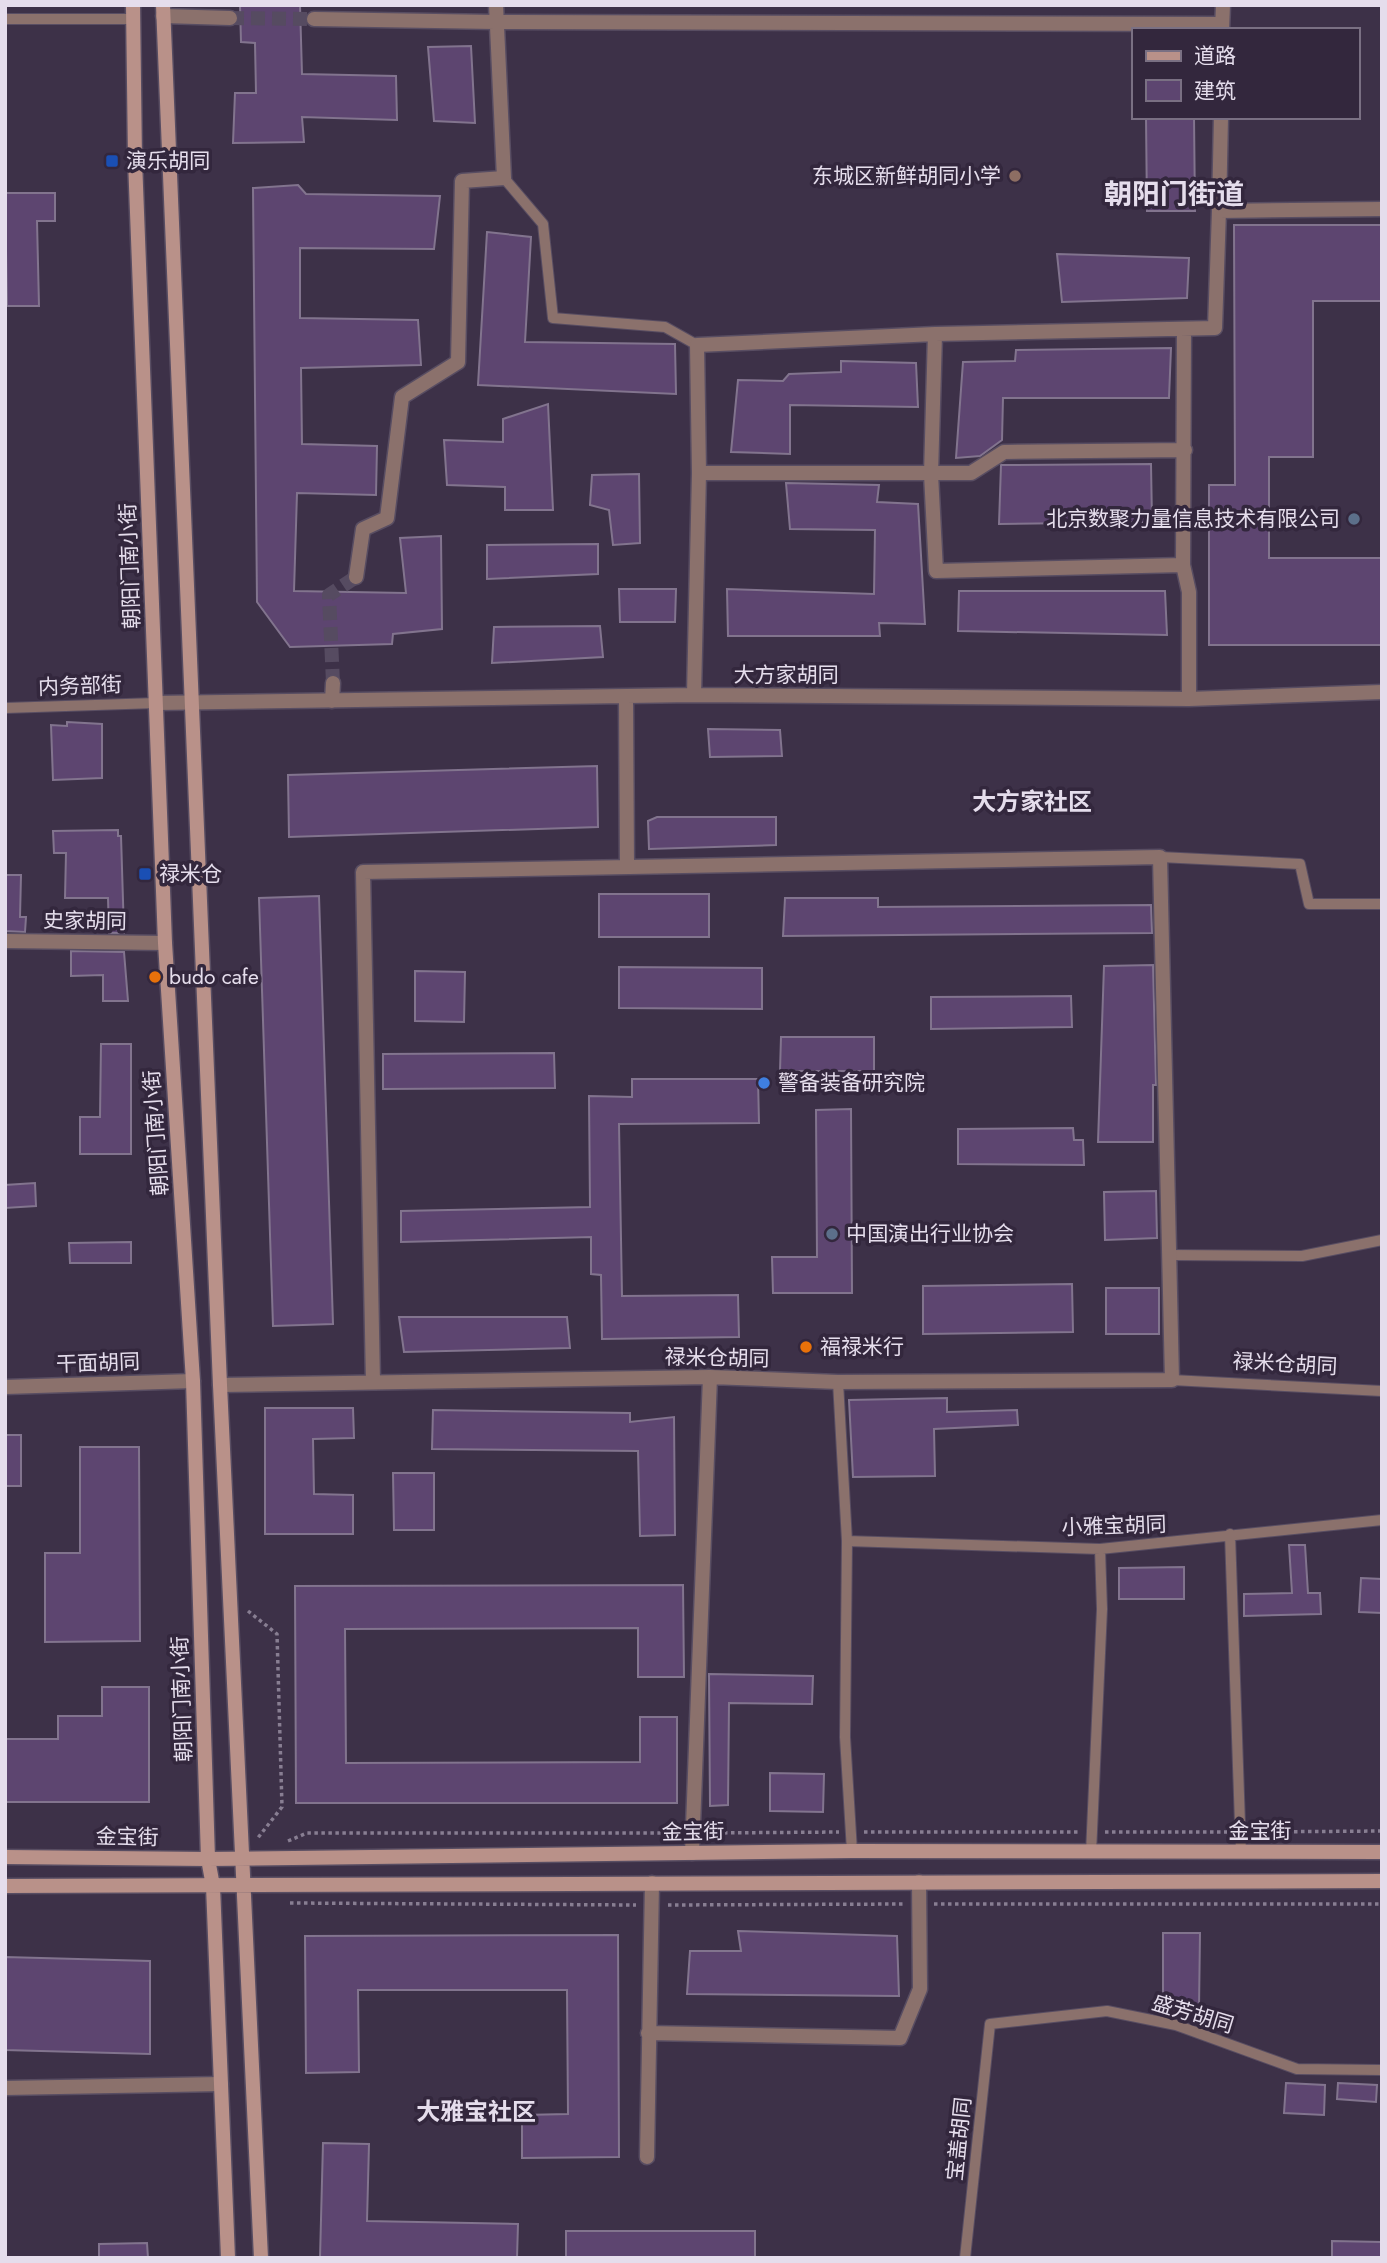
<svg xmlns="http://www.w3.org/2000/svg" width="1387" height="2263" viewBox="0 0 1387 2263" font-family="Jost,'Noto Sans SC',sans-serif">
<rect width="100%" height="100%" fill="#3d3148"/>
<!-- building -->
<path fill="#5d4570" stroke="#82748e" stroke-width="2" d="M240 5H300L302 74 396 76 397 120 302 117 304 142 233 143 235 93H256L255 43 241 42Z
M471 46 475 123 434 121 428 47Z
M1146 117H1194L1195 211H1147Z
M298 185 306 194 440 196 434 249 300 248V318L418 320 421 365 301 368 302 444 377 446 376 495 297 493 294 591 406 593 400 538 441 536 442 629 393 634 392 644 290 647 257 602 253 188Z
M5 193H55V221H37L39 306H7Z
M1234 225H1382V301H1313V457H1269V558H1382V645H1209V485H1235Z
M487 232 531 237 525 342 675 344 676 394 478 385Z
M1057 254 1189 258 1187 298 1062 302Z
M1171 348 1169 398H1003L1002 440 980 456 956 458 963 362 1015 361 1016 350Z
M841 361 916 363 918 407 790 405V454L731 452 738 380 783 381 789 374 841 372Z
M548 404 553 510H505V487L447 485 444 440 503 442V419Z
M1151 464 1152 522 999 524 1001 465Z
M639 474 640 543 613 545 609 510 590 505 592 475Z
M786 483 879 485 877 502 918 504 925 624 879 623 880 636H728L727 589 874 594 875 530 790 529Z
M598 544V574L487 579V545Z
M619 589H676L675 622H620Z
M959 591H1165L1167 635 958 631Z
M600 626 603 657 492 663 494 627Z
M67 722 102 724V778L53 780 51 725 67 726Z
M708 729 780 730 782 756 710 757Z
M597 766 598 827 289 837 288 775Z
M657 817H776V845L649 849 648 821Z
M118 830V836H121L124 933H109L108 898H65L66 853H54L53 831Z
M5 875H21L20 917H26L25 932 5 931Z
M599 894H709V937H599Z
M319 896 333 1324 273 1326 259 898Z
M785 898H878V907L1151 905 1152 933 783 936Z
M71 951 124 952 128 1001H103V975L71 976Z
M1153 965 1156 1085H1153V1142H1098L1104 966Z
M619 967 762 968V1009L619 1008Z
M415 971 465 972 464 1022 415 1021Z
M1071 996 1072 1027 931 1029V997Z
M781 1037H874V1071H780Z
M101 1044H131V1154H80V1117H100Z
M554 1053 555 1088 383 1089V1054Z
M632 1079H758L759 1123 619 1124 622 1296 738 1295 739 1337 602 1339 601 1275 591 1274V1237L401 1242V1211L590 1207 589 1096 632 1097Z
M851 1109 852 1293H773L772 1257H817L816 1110Z
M1073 1128 1074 1140H1083L1084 1165 958 1164V1129Z
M35 1183 36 1206 5 1208V1185Z
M1156 1191 1157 1238 1105 1240 1104 1192Z
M131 1242V1263H70L69 1243Z
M1072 1284 1073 1332 923 1334V1286Z
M1106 1288H1159V1334H1106Z
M399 1317H567L570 1348 404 1352Z
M947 1398V1412L1017 1410 1018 1425 934 1429 935 1476 853 1477 849 1400Z
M265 1408H353L354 1438 313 1439 314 1494 353 1495V1534H265Z
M433 1410 630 1413V1422L674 1417 675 1535 640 1536 638 1451 432 1449Z
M5 1435H21V1486H5Z
M80 1447H139L140 1641 45 1642V1553H80Z
M393 1473H434V1530H394Z
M1289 1545H1305L1308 1593H1320L1321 1614 1244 1616V1594L1292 1593Z
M1184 1567V1599H1119V1568Z
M1361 1578 1382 1579V1613L1359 1612Z
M683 1585 684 1677H638V1628L345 1629 346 1763 640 1762V1717H677V1803H296L295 1586Z
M709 1674 813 1676 812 1704 729 1703 728 1805 710 1806Z
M102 1687H149V1802H5V1739H58V1716H102Z
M770 1773 824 1774 823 1812 770 1811Z
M738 1931 897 1936 899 1996 687 1994 690 1951H741Z
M1163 1933H1200L1199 2008 1163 2007Z
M618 1935 619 2157 522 2158V2115L568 2114 567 1990H358L359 2072 306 2073 305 1936Z
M5 1957 150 1961V2054L5 2050Z
M1286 2083 1325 2085 1324 2115 1284 2113Z
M1338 2083 1377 2085 1376 2102 1337 2099Z
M323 2143 369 2144 367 2221 518 2224 517 2258H320Z
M566 2231H755V2258H566Z
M1332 2241 1382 2242V2258H1332Z
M147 2243 148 2258H99V2244Z"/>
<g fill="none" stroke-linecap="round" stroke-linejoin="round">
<!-- minor-tunnel -->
<path stroke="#564b61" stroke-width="14" stroke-dasharray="14 7" stroke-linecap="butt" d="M230 18 314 19
M333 683 329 595 356 577"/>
<defs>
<path id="service" d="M5 19H133
M504 178 543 224 553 318 665 327 697 345
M5 708 156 703
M1160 857 1300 864 1309 904H1382
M1168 1255 1302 1256 1382 1240
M1172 1380 1382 1391
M838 1382 847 1541 845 1737 852 1851
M1230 1534 1241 1853
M847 1541 1100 1549 1382 1520
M1091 1853 1102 1609 1100 1549
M965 2258 990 2024 1107 2011 1176 2025 1297 2069 1382 2070"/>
<path id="minor" d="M163 16 230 18
M314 19 495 22 1222 24
M1222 30 1223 5
M1221 117 1219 211 1382 209
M1184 329 1183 565 1189 592V699
M935 334 931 474 936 571 1183 565
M699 473H971L1004 452 1185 450
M356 577 363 529 387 518 402 397 458 362 462 181 504 178 496 5
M694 695 699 473 697 345 935 334 1215 328 1219 211
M626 698 627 867
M332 701 333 683
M156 703 694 695 1189 699 1382 692
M5 941 165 943
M220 1385 710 1377 838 1382 1172 1380 1160 857 363 872 373 1382
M5 1387 193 1381
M692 1853 710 1377
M648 2033 900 2038 920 1989 919 1882
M5 2088 221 2084
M647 2157 652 1883"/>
<path id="secondary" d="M133 5 135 160 165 943 193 1381 208 1859 213 1886 228 2258
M163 5 220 1385 261 2258
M5 1857 208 1859 852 1851 1382 1852
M5 1886 1382 1881"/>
</defs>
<!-- service casing -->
<use href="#service" stroke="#584d62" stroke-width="12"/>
<!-- minor casing -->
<use href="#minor" stroke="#584d62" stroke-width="17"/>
<!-- secondary casing -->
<use href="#secondary" stroke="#584d62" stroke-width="17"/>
<!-- path -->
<path stroke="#887e92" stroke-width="3.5" stroke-dasharray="3.5 3.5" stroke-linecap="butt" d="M248 1611 277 1634 282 1807 257 1839
M864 1832H1080
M1105 1832H1227
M1252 1832 1382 1831
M710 1833 839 1832
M288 1841 307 1833H678
M290 1903 636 1905
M934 1904H1382
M668 1905 905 1904"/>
<!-- service -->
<use href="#service" stroke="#8b716c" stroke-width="10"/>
<!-- minor -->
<use href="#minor" stroke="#8b716c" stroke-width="14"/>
<!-- secondary -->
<use href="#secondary" stroke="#b99189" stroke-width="14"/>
</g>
<!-- markers -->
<g fill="#1a4fb4" stroke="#33273d" stroke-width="2.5">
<rect x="105" y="154" width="14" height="14" rx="3.5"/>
<rect x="138" y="867" width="14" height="14" rx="3.5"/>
</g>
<circle fill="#8d6e63" stroke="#33273d" stroke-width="2.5" cx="1015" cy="176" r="7"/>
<g fill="#5c6f8a" stroke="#33273d" stroke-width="2.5">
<circle cx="1354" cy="519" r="7"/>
<circle cx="832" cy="1234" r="7"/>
</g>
<g fill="#e8710a" stroke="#33273d" stroke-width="2.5">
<circle cx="155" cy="977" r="7"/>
<circle cx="806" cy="1347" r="7"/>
</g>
<circle fill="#3f7fe0" stroke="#33273d" stroke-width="2.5" cx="764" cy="1083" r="7"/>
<g text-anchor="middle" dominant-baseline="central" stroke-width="7" stroke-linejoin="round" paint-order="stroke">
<!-- poi labels -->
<g font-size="21" fill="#e5ddec" stroke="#33273d" text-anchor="start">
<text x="126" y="161">演乐胡同</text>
<text x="1001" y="176" text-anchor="end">东城区新鲜胡同小学</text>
<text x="1340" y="519" text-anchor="end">北京数聚力量信息技术有限公司</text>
<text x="159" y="874">禄米仓</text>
<text x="169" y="977">budo cafe</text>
<text x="778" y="1083">警备装备研究院</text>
<text x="846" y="1234">中国演出行业协会</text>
<text x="820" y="1347">福禄米行</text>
</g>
<!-- street labels -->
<g font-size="21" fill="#e5ddec" stroke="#33273d">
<text transform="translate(130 566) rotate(-92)">朝阳门南小街</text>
<text x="786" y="675">大方家胡同</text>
<text transform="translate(80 686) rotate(-2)">内务部街</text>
<text transform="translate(85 921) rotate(1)">史家胡同</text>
<text transform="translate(156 1133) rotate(-94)">朝阳门南小街</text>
<text transform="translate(717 1358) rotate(1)">禄米仓胡同</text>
<text transform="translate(98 1363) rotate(-2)">干面胡同</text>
<text transform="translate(1285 1364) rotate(3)">禄米仓胡同</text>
<text transform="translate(1114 1526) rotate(-2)">小雅宝胡同</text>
<text transform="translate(182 1699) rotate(-92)">朝阳门南小街</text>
<text x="1260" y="1831">金宝街</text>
<text transform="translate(693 1832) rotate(-1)">金宝街</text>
<text transform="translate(127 1837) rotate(1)">金宝街</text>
<text transform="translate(1193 2014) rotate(17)">盛芳胡同</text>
<text transform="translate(959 2139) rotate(-84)">宝盖胡同</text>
</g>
<!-- quarter labels -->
<g font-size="24" font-weight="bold" fill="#e5ddec" stroke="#33273d">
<text x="1032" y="801">大方家社区</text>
<text x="476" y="2111">大雅宝社区</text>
</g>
<!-- district labels -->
<g font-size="28" font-weight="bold" fill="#e5ddec" stroke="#33273d">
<text x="1174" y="194">朝阳门街道</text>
</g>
</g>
<!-- border -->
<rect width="1387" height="2263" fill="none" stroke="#e5ddec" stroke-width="14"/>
<!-- legend -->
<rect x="1132" y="28" width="228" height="91" fill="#33273d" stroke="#7a7083" stroke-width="2"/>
<rect x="1146" y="51" width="35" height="10" fill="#b99189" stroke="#7a7083" stroke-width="2"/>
<text x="1194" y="63" font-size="21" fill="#e5ddec">道路</text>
<rect x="1146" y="80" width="35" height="21" fill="#5d4570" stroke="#7a7083" stroke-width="2"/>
<text x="1194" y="98" font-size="21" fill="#e5ddec">建筑</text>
</svg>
